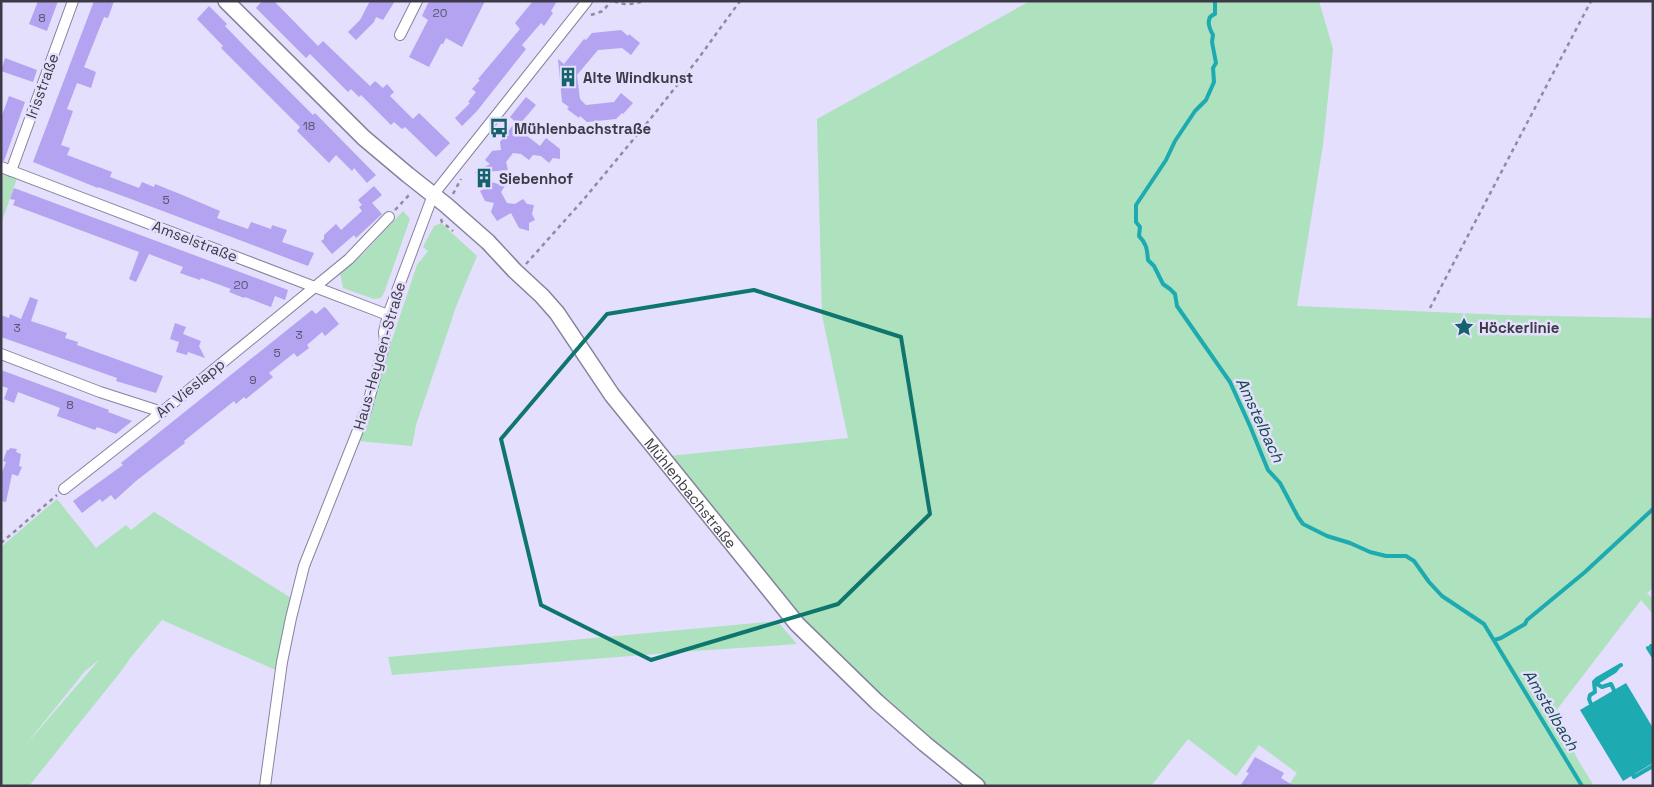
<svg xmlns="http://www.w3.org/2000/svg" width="1654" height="787" viewBox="0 0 1654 787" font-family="'Space Grotesk',sans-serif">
<rect width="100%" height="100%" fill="#e3dffc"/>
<!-- green -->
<path fill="#aee1bd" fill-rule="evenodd" d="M1030 1H1319L1333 49 1323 145 1297 306 1504 315 1653 318V588L1647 593 1653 599V614L1641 600 1555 712 1578 760 1594 786H1288L1297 773 1259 745 1236 776 1188 739 1151 786H984L825 647 669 456 848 438 822 315 817 119Z
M1 173 17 178 1 224Z
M403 211 410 219 384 293 381 298 374 299 343 288 340 272 363 254Z
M441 223 477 256 457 304 416 425 412 446 358 441 417 265 428 251 423 247 434 226Z
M57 499 96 548 126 525 131 530 154 512 291 598 278 671 162 620 131 657 122 670 29 786H1V547ZM100 659 23 748 85 671Z
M777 621 797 644 680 652 392 675 388 657Z"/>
<!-- water -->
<path fill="#1daab0" d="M1626 683 1653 728V763L1623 781 1580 710Z"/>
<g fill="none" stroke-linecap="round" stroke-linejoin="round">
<!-- stream -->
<path stroke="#1daab0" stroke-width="4" d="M1215 1V14C1205 17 1209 28 1213 35L1212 42 1216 63 1213 68 1214 82 1206 100 1195 111 1175 141 1166 160 1136 205V222L1140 227 1139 236C1147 244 1147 250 1148 260L1154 266 1163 284 1170 289 1175 294 1177 306 1230 382 1250 426 1268 470 1280 483 1298 517 1303 524 1327 536 1350 543 1370 552 1386 556H1406L1414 561 1429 582 1442 596 1484 624 1582 786
M1494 640 1501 638 1525 624 1527 620 1585 572 1653 509
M1651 646 1653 649
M1648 648 1653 656
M1614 690 1611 684 1602 687 1597 684 1599 681 1615 671 1619 666
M1591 704 1589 699 1590 695 1595 692 1594 682 1597 679 1621 665
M1633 775 1634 777 1653 766"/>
</g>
<!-- building -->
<path fill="#b3a3f0" d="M38 1H58L47 31 29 24Z
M94 1H114L108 18 104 17 84 67 96 72 91 88 77 83 67 109 73 111 61 145 70 148 67 155 112 172 110 177 139 188 142 182 154 187 155 184 180 194 220 211 217 218 248 229 251 222 271 229 272 225 287 230 282 242 314 253 308 266 123 196 98 187V188L33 162Z
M262 1H274L318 46 323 41 370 86 375 81 383 88 387 84 394 92 390 96 413 119 419 113 450 143 436 157 405 127 402 129 394 122 391 125 361 95 359 97 351 89 348 92 310 54 306 58 256 8Z
M370 1H395L383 20 376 17 374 22 356 40 348 32 360 20Z
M429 1H485L462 47 446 38 443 44H441L429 67 409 57 428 20 422 16Z
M533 1H557L551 11 553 13 544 26 541 23 522 45 526 49 477 111 462 126 455 118 470 103 468 102 476 92 472 89 480 80 478 79 520 29 515 23Z
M209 6 227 24 225 26 260 62 313 115 315 113 376 175 367 183 354 168 352 171 336 155 329 163 297 131 300 127 221 48 223 46 197 19Z
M621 30 628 36 629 34 640 43 631 55 622 48 598 50 577 75 580 99 586 105 614 102 621 93 633 103 623 114 622 113 616 119 587 122 580 116 579 118 567 109 569 107 562 102 558 59 564 64 584 39 586 40 592 33Z
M5 58 37 70 33 82 1 71Z
M9 96 25 102 4 161 1 160V118Z
M526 97 536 105 519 125 510 117Z
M513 125 540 146 546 138 560 149V159L553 158 549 163 541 156 533 155 529 160 521 154 513 153 506 162 508 170 474 173 490 164 485 160 492 151 501 150 500 142Z
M478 178 505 186 501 192 507 203 515 204 523 199 527 204 534 205 532 214 535 220 529 223V231L519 228 511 213 497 221 491 212 494 203 485 201 480 191 484 189Z
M374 186 382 195 372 203 382 214 356 238 354 235 332 254 321 241 324 239V235L336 224 341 230 362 211 359 207 362 205 358 200Z
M14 188 288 290 285 300 275 296 271 307 245 297 244 298 229 292 231 289 201 278 200 280 180 273 183 267 149 254 136 282 129 279 139 252 13 205 15 200 10 199Z
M30 297 38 300 31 321 67 333 65 338 78 342 77 345 163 376 156 393 116 381 117 378 1 337V315L9 318 10 314 21 319Z
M324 307 326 308 339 324 325 336 322 332 307 345 309 348 297 357 294 353 269 373 273 377 246 399 244 397 236 404 234 401 184 441 185 443 136 481 115 500 111 495 102 502 100 499 82 513 73 501 123 465 121 463 312 310 316 314Z
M175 323 186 327 183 334 201 341 199 346 205 358 188 352 187 355 176 352 179 342 170 339Z
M1 370 109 410 108 412 132 421 116 434 97 427 95 430 57 416 60 408 18 392 14 403 4 399 8 388 1 386Z
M10 448 17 449 16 452 21 454 19 466 22 467 18 476 12 474 6 502 1 501V475L6 462 3 461 7 450H9Z
M1255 757 1284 773 1281 778 1294 786H1240L1249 773 1246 772Z"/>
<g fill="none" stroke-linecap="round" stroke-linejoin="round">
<defs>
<path id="street" d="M400 35 417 1
M1 167 388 315
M11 171 73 1
M1 354 100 392 162 412
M64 489 162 412 349 259 389 217
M265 786 282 662 291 618 304 566 366 410 385 342 384 332 388 315 433 195 587 1"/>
<g id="secondary">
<path id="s1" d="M226 1 364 138 408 175 446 205 488 242 515 271 542 296 557 313 612 395 797 624 877 702 925 744 977 786"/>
</g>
</defs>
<!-- street casing -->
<use href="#street" stroke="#87839d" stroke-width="12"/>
<!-- secondary casing -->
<use href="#secondary" stroke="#87839d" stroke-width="18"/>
<!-- path -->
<path stroke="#8f8ca0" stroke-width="2.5" stroke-dasharray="4 4" stroke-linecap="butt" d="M614 1C624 6 633 4 644 1
M591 15 603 11 611 1
M453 194 461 179
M395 210 410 194
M441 219 442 222 453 231
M526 264 584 199 647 123 698 59 740 1
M1430 308 1591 1
M1 543 57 495"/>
<!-- street -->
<use href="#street" stroke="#fff" stroke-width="10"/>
<!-- secondary -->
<use href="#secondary" stroke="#fff" stroke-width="15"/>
</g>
<!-- marked area -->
<path fill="none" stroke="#0f766e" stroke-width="4" stroke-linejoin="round" d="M754 290 901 337 930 514 838 604 651 660 541 605 501 439 607 314Z"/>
<!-- icons -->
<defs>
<symbol id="building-bare" viewBox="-9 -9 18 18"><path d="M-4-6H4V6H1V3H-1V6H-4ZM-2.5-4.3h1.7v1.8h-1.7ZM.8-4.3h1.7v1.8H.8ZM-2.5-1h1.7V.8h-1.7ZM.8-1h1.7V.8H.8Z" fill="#15626c" stroke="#e3dffc" stroke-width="2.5" paint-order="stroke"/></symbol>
<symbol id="bus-bare" viewBox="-9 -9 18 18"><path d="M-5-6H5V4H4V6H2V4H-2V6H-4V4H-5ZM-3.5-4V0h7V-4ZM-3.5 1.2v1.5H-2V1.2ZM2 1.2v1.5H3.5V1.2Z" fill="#15626c" stroke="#e3dffc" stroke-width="2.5" paint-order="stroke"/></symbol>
<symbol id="sight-bare" viewBox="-9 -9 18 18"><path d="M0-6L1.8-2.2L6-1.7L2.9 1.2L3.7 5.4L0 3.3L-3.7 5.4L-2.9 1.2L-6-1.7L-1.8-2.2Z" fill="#15626c" stroke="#e3dffc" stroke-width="2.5" paint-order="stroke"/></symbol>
</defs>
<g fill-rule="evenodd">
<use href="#building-bare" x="554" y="63" width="28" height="28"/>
<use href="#bus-bare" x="485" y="114" width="28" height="28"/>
<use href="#building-bare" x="470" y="164" width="28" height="28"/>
<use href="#sight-bare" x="1450" y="313" width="28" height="28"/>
</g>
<g text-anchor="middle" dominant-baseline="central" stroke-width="5" stroke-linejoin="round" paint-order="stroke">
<!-- number labels -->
<g font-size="12" fill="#5a5470">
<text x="440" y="13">20</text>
<text x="42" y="18">8</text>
<text x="309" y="126">18</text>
<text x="166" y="200">5</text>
<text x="241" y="285">20</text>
<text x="17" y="328">3</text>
<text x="299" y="335">3</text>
<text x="277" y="353">5</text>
<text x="253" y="380">9</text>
<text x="70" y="405">8</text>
</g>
<!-- poi labels -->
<g font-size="15" font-weight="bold" fill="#3c3a46" stroke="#e3dffc" text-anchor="start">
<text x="583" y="77">Alte Windkunst</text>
<text x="514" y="128">Mühlenbachstraße</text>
<text x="499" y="178">Siebenhof</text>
<text x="1479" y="327">Höckerlinie</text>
</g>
<!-- street labels -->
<g font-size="15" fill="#3c3a46" stroke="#e3dffc">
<text transform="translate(42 86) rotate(-70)">Irisstraße</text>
<text transform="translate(195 241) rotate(21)">Amselstraße</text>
<text transform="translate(379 356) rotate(-74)">Haus-Heyden-Straße</text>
<text transform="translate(190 388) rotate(-39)">An Vieslapp</text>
<text stroke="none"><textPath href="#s1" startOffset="680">Mühlenbachstraße</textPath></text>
</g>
<!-- water labels -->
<g font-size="16" font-style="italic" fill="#0f484b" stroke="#e3dffc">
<text transform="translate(1260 420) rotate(65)">Amstelbach</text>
<text transform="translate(1551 710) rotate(59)">Amstelbach</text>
</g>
</g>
<!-- border -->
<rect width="1654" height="787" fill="none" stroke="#3c3a46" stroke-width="5"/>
</svg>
